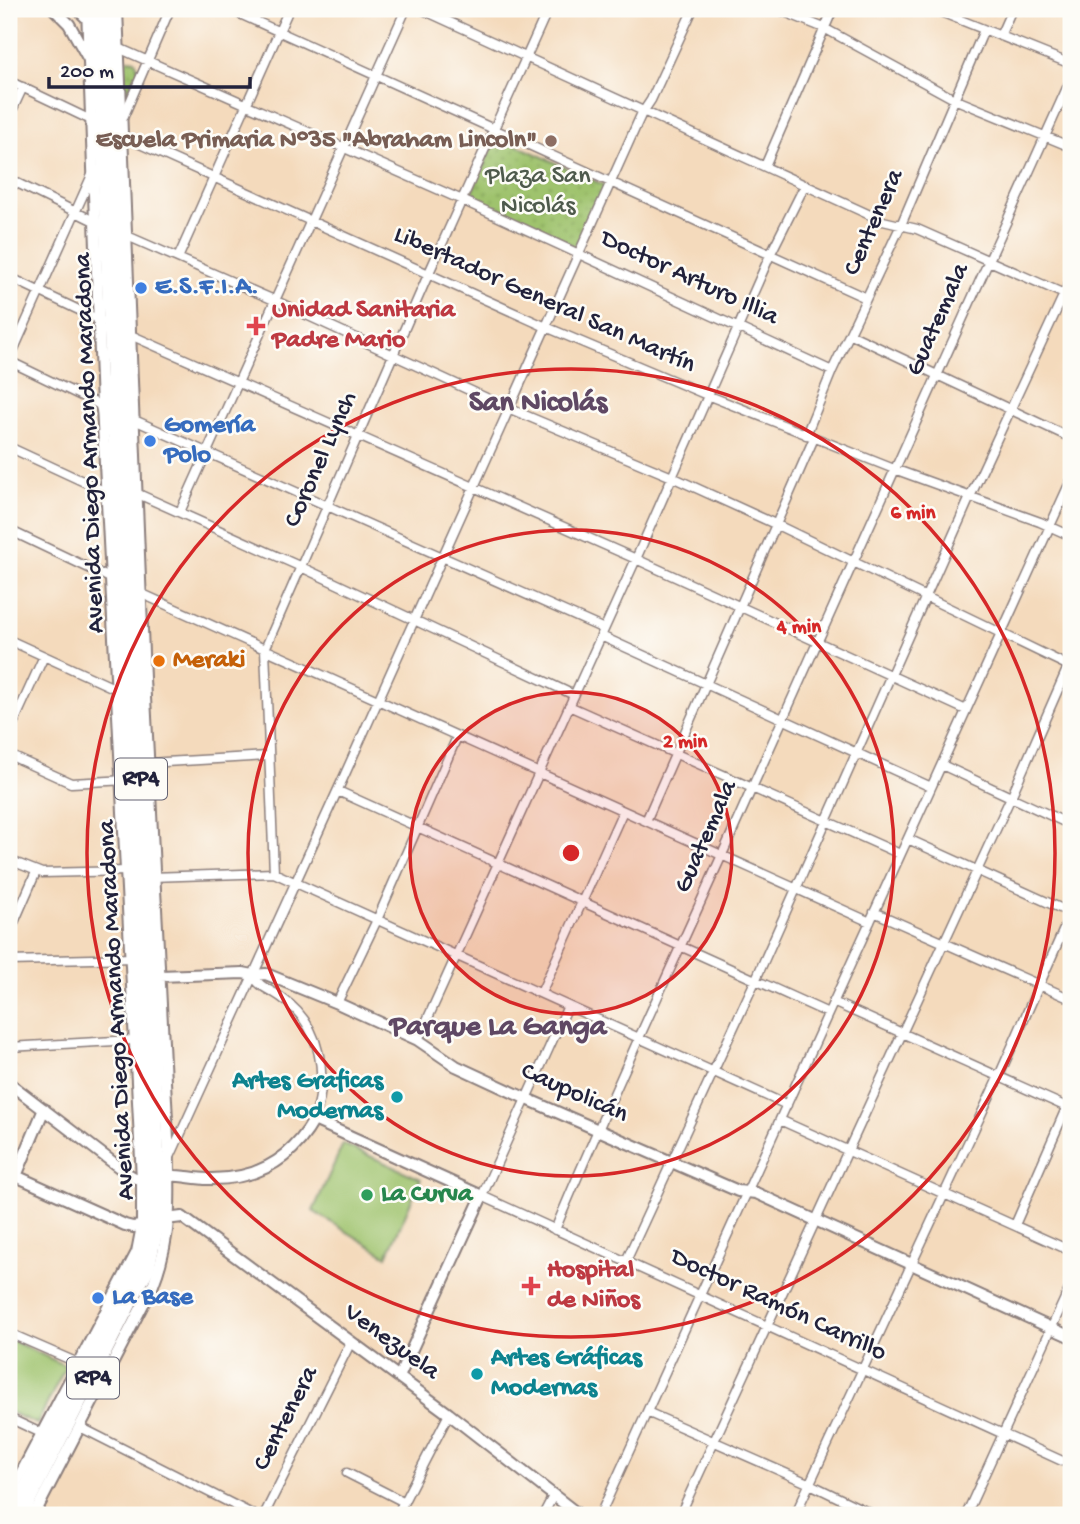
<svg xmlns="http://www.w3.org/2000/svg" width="1080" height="1524" viewBox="0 0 1080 1524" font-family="'Gochi Hand',sans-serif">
<defs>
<pattern id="park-dots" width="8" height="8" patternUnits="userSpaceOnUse" patternTransform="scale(1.75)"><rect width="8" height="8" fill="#9fc36d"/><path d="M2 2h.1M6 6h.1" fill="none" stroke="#89a75f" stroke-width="1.8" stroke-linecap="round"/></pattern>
</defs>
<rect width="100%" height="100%" fill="#fdfcf7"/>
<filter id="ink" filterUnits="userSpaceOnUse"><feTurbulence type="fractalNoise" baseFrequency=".0143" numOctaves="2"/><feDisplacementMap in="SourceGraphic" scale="14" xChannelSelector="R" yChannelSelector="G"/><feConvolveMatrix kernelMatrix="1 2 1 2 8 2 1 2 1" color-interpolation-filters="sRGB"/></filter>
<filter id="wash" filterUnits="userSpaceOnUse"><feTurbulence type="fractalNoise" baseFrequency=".00686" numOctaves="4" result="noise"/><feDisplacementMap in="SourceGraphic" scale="28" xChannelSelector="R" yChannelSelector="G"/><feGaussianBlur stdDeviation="1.57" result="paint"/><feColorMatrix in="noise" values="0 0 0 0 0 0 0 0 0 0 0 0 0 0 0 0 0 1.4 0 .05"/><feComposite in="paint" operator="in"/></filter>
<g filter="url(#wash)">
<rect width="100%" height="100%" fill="#f4dabc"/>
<!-- park -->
<path fill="url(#park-dots)" stroke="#607254" stroke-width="2" d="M128 59 135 60 139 70 124 98V60Z
M497 136 606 186 578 248 469 198Z"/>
<!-- garden -->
<path fill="#9fc36d" stroke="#607254" stroke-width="2" d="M343 1144 421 1179 387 1256 313 1211Z
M9 1339 66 1366 37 1424 9 1412Z"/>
</g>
<g filter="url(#ink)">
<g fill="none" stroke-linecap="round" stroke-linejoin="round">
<defs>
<path id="street" d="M229 9 866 298
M421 9 883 221 917 229 1071 297
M777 9 824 28 954 99 1071 147
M933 9 1071 64
M1000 36 1012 9
M114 46 462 200 832 371
M9 81 93 121
M9 117 23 87
M123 118 170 9
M120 135 546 327 707 395 894 469 1040 522 1071 536
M765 166 833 9
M9 179 96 222
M125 235 274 300 508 408 672 477 775 524 1071 667
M178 258 289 9
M9 277 102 321
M126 333 636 559 966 710
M850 334 1071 438
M9 360 92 175
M9 361 102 406
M132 419 604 629
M806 435 832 371 901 225 984 30
M9 447 106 492
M136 493 299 566 574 695
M180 512 406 9
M9 530 114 580
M138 592 870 922
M601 636 931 787
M9 640 116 689
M569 706 900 854
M9 733 44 656
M9 755 71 783 127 780
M148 763 268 756
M942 765 1071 825
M338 791 828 1013
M646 821 814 438
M908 839 1071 913
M9 860 42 873 128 871
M274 873 265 649 428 275 548 9
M151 877 274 873 787 1105
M874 912 1071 999
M9 934 36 872
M9 961 134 958
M253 975C259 988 272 990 282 998 322 1026 329 1077 314 1120
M541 993 623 811
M833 1002 1071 1109
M337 1003 377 920 457 737
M568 1006 482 1196 1071 1465
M418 1040 636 559 771 253 805 185
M9 1047 133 1040
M780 1120 1071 1251
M170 1157C330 811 485 463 641 115L651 100 693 9
M1015 1225 1071 1097
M555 1230C617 1081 686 937 751 790 857 552 964 316 1071 79
M626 1261 756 979 970 497 1071 279
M9 1333 78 1363
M647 1412 810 1484 874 1515
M9 1418 41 1433
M80 1427 254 1515
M347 1473 404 1502
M264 1515 351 1342
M397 1515 449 1414
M543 1515 553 1496
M600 1515 1071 480
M680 1515 1011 797 1071 660
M795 1515 999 1076 1071 913
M966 1515 1071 1285"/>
<path id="secondary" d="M54 9 69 24 88 58
M77 9 90 21
M155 972 160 976 243 973 253 975 266 974 337 1003 418 1040 456 1066 527 1099 738 1191 756 1193 1071 1337
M9 1083 128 1174 135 1178H148
M44 1109 16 1176 125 1225 133 1227 148 1225
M164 1176C179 1174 193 1179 208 1179 255 1180 291 1161 314 1120L482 1196 399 1377
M166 1219 182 1217 449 1414 579 1515
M9 1496 137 1252 142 1226V1179L102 406 87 9
M34 1515 153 1285C173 1234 170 1192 168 1139L144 678 117 9"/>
<path id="primary" d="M109 430 102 406 110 388
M11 1515 135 1275 144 1256 150 1225 120 582 97 9
M22 1515 148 1269 159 1221V1177L120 330 109 9
M32 1515 36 1511"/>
</defs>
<!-- street casing -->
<use href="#street" stroke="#8b7e7c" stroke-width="11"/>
<!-- secondary casing -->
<use href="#secondary" stroke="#8b7e7c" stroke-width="14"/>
<!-- primary casing -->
<use href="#primary" stroke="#8b7e7c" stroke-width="16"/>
<!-- street -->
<use href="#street" stroke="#fff" stroke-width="8"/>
<!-- secondary -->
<use href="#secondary" stroke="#fff" stroke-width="10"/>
<!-- primary -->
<use href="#primary" stroke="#fff" stroke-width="12"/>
</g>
</g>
<!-- distance rings -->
<circle cx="571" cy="853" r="161" fill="#d62828" fill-opacity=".12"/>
<g fill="none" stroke="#d62828" stroke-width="3.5">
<circle cx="571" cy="853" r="161"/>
<circle cx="571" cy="853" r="323"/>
<circle cx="571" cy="853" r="484"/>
</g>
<!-- markers -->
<circle fill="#8d6e63" stroke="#fdfcf7" stroke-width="2.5" cx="551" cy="141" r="7"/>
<g fill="#3f7fe0" stroke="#fdfcf7" stroke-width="2.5">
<circle cx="141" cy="288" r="7"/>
<circle cx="150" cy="441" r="7"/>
<circle cx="98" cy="1298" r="7"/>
</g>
<g fill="#e0444e" stroke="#fdfcf7" stroke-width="2.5">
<path d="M252.5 315.5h7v7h7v7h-7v7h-7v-7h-7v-7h7z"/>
<path d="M527.5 1275.5h7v7h7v7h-7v7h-7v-7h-7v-7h7z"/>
</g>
<circle fill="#e8710a" stroke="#fdfcf7" stroke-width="2.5" cx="159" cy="661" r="7"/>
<g fill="#0f9aa8" stroke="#fdfcf7" stroke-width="2.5">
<circle cx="397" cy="1097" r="7"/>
<circle cx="477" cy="1374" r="7"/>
</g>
<circle fill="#2e9e5b" stroke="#fdfcf7" stroke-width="2.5" cx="367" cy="1195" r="7"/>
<g text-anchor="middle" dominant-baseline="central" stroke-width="5" stroke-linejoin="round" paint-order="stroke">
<!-- shield labels -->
<g fill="#fdfcf7" stroke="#646373" stroke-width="2">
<rect x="115" y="758.5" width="52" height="41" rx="5"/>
<rect x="67" y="1357.5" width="52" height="41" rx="5"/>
</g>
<g font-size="24" font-weight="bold" fill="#22223b">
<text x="141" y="779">RP4</text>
<text x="93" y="1378">RP4</text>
</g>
<!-- education labels -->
<g font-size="26" font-weight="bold" fill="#785e54" stroke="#fdfcf7" text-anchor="end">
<text x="537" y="141">Escuela Primaria N°35 "Abraham Lincoln"</text>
</g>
<!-- park labels -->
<g font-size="26" fill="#4e5a4c" stroke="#fdfcf7">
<text x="538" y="177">Plaza San<tspan x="538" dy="30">Nicolás</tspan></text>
</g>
<!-- street labels -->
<g font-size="26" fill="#22223b" stroke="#fdfcf7">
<text transform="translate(875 223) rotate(-66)">Centenera</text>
<text transform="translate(689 279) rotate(25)">Doctor Arturo Illia</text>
<text transform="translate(544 301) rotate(24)">Libertador General San Martín</text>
<text transform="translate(939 320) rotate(-66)">Guatemala</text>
<text transform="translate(91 443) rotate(-92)">Avenida Diego Armando Maradona</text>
<text transform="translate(322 460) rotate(-66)">Coronel Lynch</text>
<text transform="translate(707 837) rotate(-66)">Guatemala</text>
<text transform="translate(118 1010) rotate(-93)">Avenida Diego Armando Maradona</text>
<text transform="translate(574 1094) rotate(24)">Caupolicán</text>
<text transform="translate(778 1306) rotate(25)">Doctor Ramón Carrillo</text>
<text transform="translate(391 1343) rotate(36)">Venezuela</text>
<text transform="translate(287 1419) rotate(-63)">Centenera</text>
</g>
<!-- shop labels -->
<g font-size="26" font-weight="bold" fill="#366cbe" stroke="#fdfcf7" text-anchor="start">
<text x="155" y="288">E.S.F.I.A.</text>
<text x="164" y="426">Gomería<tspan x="164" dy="30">Polo</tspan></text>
<text x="112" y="1298">La Base</text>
</g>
<!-- health labels -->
<g font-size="26" font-weight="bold" fill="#be3a42" stroke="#fdfcf7" text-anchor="start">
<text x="272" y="311">Unidad Sanitaria<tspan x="272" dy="30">Padre Mario</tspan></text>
<text x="547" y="1271">Hospital<tspan x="547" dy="30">de Niños</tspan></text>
</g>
<!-- food labels -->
<g font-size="26" font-weight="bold" fill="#c56008" stroke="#fdfcf7" text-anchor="start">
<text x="173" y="661">Meraki</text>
</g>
<!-- culture labels -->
<g font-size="26" font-weight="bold" fill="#0d838f" stroke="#fdfcf7" text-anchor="end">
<text x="383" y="1082">Artes Graficas<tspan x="383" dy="30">Modernas</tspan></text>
<text x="491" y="1359" text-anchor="start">Artes Gráficas<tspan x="491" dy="30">Modernas</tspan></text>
</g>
<!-- leisure labels -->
<g font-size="26" font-weight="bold" fill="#27864d" stroke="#fdfcf7" text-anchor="start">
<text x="381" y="1195">La Curva</text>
</g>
<!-- quarter labels -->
<g font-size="30" font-weight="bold" fill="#5f4864" stroke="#fdfcf7">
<text x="538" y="404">San Nicolás</text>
<text x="498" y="1028">Parque La Ganga</text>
</g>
</g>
<circle cx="571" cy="853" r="10" fill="#d62828" stroke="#fdfcf7" stroke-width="3.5"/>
<g font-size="21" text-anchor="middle" font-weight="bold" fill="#d62828" stroke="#fdfcf7" stroke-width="5" stroke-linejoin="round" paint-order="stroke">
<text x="913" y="518">6 min</text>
<text x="799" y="632">4 min</text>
<text x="685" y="747">2 min</text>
</g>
<!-- margin -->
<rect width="1080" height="1524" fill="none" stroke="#fdfcf7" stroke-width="35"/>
<!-- scale -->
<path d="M49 77v10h201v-10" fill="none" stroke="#22223b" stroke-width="3.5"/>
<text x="60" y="77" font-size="21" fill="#22223b" stroke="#fdfcf7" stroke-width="5" paint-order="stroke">200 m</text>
</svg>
